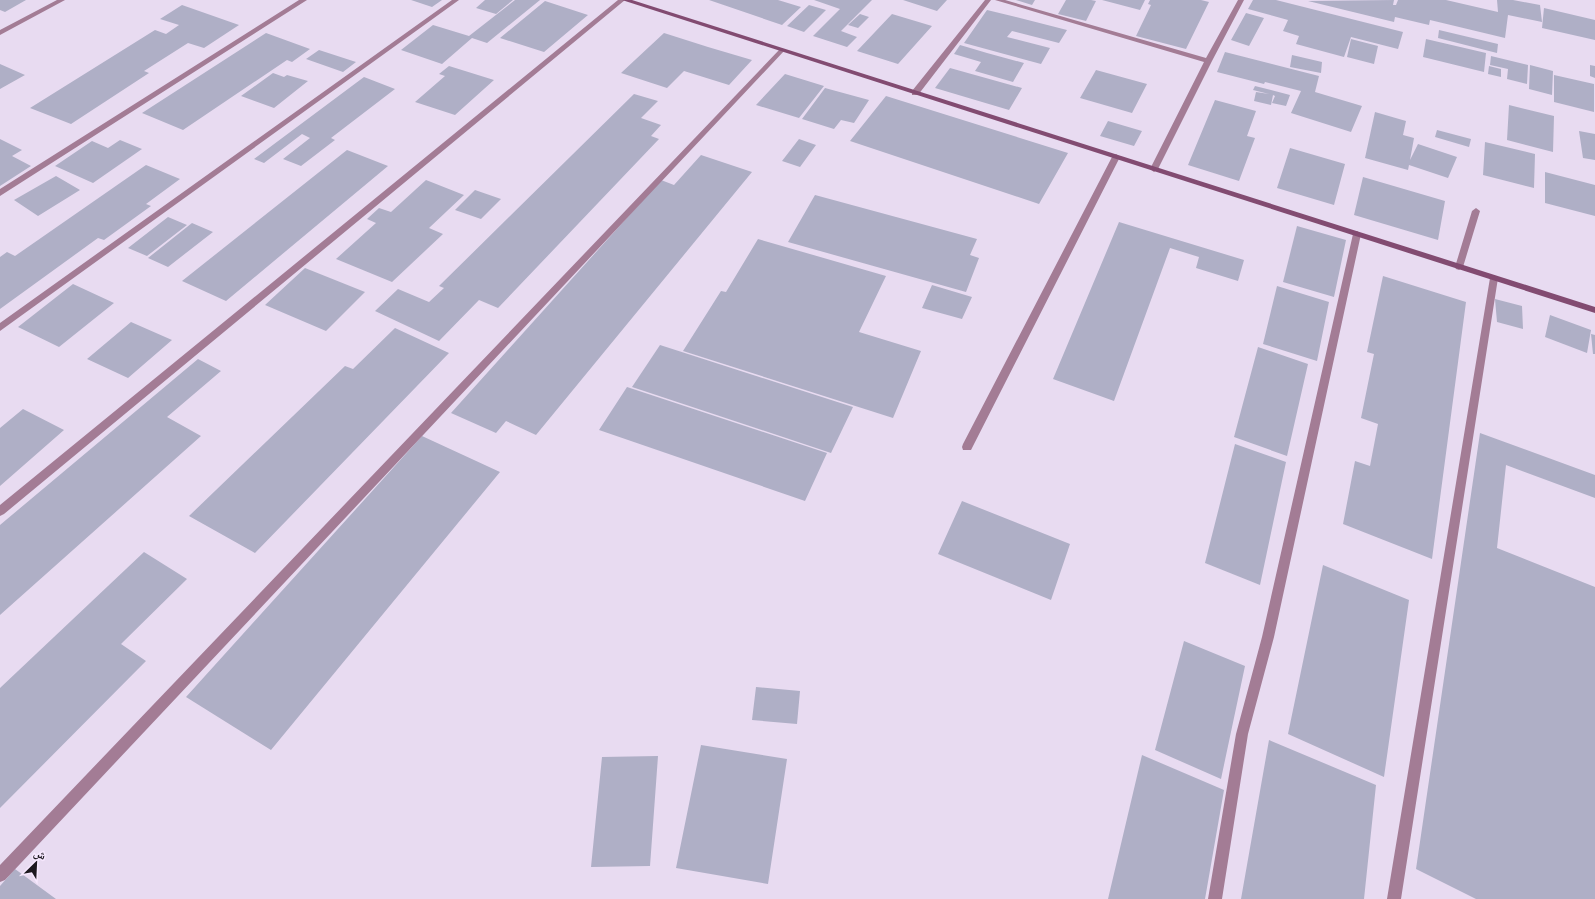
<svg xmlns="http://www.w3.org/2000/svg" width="1595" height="899" viewBox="0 0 1595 899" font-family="'DM Sans','Noto Naskh Arabic',sans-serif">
<rect width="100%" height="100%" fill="#e8dbf1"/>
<!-- building -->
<path fill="#afafc6" d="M0 0H26L5 12 0 10Z
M411 0H442L432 7Z
M485 0H513L496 14 476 8Z
M515 0H540L487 43 472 38 442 64 401 50 433 25 469 36Z
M709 0H778L801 7 782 25Z
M814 0H872L841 31 857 37 847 47 813 36 840 9Z
M903 0H947L937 11Z
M1016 0H1035L1032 5Z
M1066 0H1091L1096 1 1086 21 1058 14Z
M1102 0H1145L1140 10Z
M1150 0H1201L1209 2 1186 49 1136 36 1151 5 1148 4Z
M1253 0H1276L1403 32 1398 49 1351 37 1344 57 1296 44 1299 36 1283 31 1288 20 1248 9Z
M1394 0 1393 5H1396L1398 0H1446L1498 12 1497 0H1513L1540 5 1542 22 1508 15 1505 38 1430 20 1429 25 1395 17 1394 22 1308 1Z
M545 1 588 15 544 52 500 38Z
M182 5 239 25 204 48 188 43 144 71 149 73 71 124 30 108 155 30 166 34 179 25 160 19Z
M809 5 826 10 804 32 787 26Z
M1544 8 1595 20V40L1542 28Z
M987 10 1020 18 1067 30 1059 43 1012 31 1007 37 1050 48 1041 64 964 43Z
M1246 13 1264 18 1249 46 1231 40Z
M860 14 869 17 858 28 848 25Z
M892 14 932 26 898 64 857 51Z
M1439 30 1498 44 1497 53 1438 38Z
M266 33 310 49 292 62 287 60 183 130 142 113Z
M664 33 708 47 752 60 729 85 684 71 667 88 621 73Z
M1351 39 1378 46 1374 64 1347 57Z
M1426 39 1486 53 1484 72 1423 57Z
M960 45 987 53 1024 63 1013 82 975 71 981 62 954 54Z
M319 50 356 62 343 72 306 59Z
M1225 52 1319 76 1315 92 1362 106 1351 132 1291 113 1301 91 1265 82 1264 84 1217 72Z
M1292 55 1322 62 1321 73 1290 67Z
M1491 56 1528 65 1527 84 1507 79 1508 69 1490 65Z
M0 64 25 75 0 89Z
M1530 65 1553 71 1552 95 1529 89Z
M1590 65 1595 66V78L1590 76Z
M449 66 494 80 455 115 415 102 445 76 439 74Z
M1489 66 1501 69V77L1488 74Z
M950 68 1022 88 1009 110 935 88Z
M1096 70 1147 84 1132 113 1080 98Z
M273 73 284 77 287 75 308 81 274 108 241 96Z
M785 74 824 86 799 118 756 105Z
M1554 75 1594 84V112L1554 102Z
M364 77 395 89 331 138 335 140 301 166 283 159 310 138 302 134 264 163 254 159Z
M1255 86 1290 95 1286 106 1272 103 1275 96 1273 95 1271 105 1254 101 1256 92 1269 94 1253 90Z
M825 88 869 100 854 123 841 120 834 129 802 119Z
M634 94 658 101 641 118 661 125 651 136 659 139 498 308 479 300 439 341 375 311 398 289 429 302 444 288 439 286Z
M886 96 1068 153 1039 204 850 141Z
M1215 100 1256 111 1247 136 1255 138 1239 181 1188 165Z
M1509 105 1554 116 1553 152 1507 140Z
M1375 112 1406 121 1403 135 1414 138 1410 160 1418 144 1457 157 1448 178 1409 165 1408 170 1365 158Z
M1108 121 1142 131 1134 146 1100 136Z
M1437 130 1471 139 1469 147 1435 137Z
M1579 131 1595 134V160L1583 158Z
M0 139 22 150 12 156 31 166 0 186Z
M799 139 816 145 800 167 782 161Z
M120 140 142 149 93 183 55 166 92 141 108 148Z
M1485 142 1535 154 1534 188 1483 175Z
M1290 148 1345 164 1334 205 1277 188Z
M347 150 388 166 226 301 182 281Z
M701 155 752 172 536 435 506 421 496 433 451 413 661 180 674 185Z
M146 165 180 179 146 204 151 206 104 240 98 238 0 309V257L7 252 15 256Z
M1545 172 1595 185V216L1545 203Z
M56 176 80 190 38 216 14 200Z
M1363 177 1445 201 1438 240 1354 215Z
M426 180 464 195 429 228 443 234 392 282 336 259 376 223 367 219 379 208 391 212Z
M475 190 501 199 481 219 455 210Z
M815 195 977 239 970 255 979 258 966 292 788 242Z
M168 217 187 225 147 256 128 248Z
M1119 222 1244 260 1238 281 1196 268 1199 257 1170 248 1114 401 1053 379Z
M192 223 213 232 168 267 148 258Z
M1297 226 1346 240 1334 297 1283 282Z
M758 239 886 276 859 332 921 351 893 418 683 351 721 291 726 292Z
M305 268 365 292 326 331 265 305Z
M1383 276 1466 302 1432 559 1343 524 1355 461 1370 466 1378 424 1361 418 1374 354 1367 352Z
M73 284 114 303 59 347 18 327Z
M932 285 972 297 962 319 922 308Z
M1277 286 1329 302 1317 361 1263 344Z
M1495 299 1522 306 1523 329 1497 322Z
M1550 315 1591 330 1587 353 1545 337Z
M131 322 172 340 128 378 87 359Z
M395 328 449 353 255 553 189 516 345 366 353 369Z
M1591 334 1595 335V354H1593Z
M660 345 853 407 831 453 632 387Z
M1258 347 1308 364 1287 456 1234 437Z
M198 359 221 371 167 417 201 436 0 615V525Z
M627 387 827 453 805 501 599 430Z
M23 409 64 430 0 486V428Z
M1480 433 1595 475V498L1506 465 1497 548 1595 587V899H1476L1416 869Z
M422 436 500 472 271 750 186 697Z
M1235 444 1286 462 1260 585 1205 563Z
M962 501 1070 544 1051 600 938 554Z
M144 552 187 579 121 644 146 661 0 808V688Z
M1323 565 1409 600 1384 777 1288 734Z
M1184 641 1245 666 1221 779 1155 750Z
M756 687 800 691 797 724 752 720Z
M1269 740 1376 785 1364 899H1241Z
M701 745 787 759 768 884 676 868Z
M1142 755 1224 790 1205 899H1108Z
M658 756 650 866 591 867 602 757Z
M15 869 56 899H0V886Z"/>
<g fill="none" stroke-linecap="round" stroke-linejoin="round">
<!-- minor -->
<path fill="#a37c95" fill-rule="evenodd" d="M57 0H65L0 35V30Z
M299 0H307L0 196V189Z
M452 0H459L0 331V323Z
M618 0H625L4 514 0 516V505Z
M985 0H991L918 95H912V91Z
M995 0H1005L1206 58 1238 0H1244L1212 61 1158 169 1154 172 1150 169 1204 62Z
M779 50 784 51 5 880 0 882V865Z
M1116 154 1120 157 971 450H963L962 447 963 444 1112 157Z
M1476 208 1480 211 1463 267 1459 270 1456 269 1455 267 1472 211Z
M1357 231 1361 234 1274 637 1248 734 1222 899H1208L1236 734 1262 637 1353 234Z
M1494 275 1498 278 1401 899H1387L1490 278Z"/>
<!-- secondary -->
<path fill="#824b71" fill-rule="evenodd" d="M622 0H632L1595 307V313Z"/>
</g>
<!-- north arrow -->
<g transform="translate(36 863) rotate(24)" stroke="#f6e8fe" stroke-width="3" paint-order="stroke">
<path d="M0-3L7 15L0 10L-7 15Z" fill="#1c181f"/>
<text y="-6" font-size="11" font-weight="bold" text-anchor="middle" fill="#1c181f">ش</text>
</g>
</svg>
